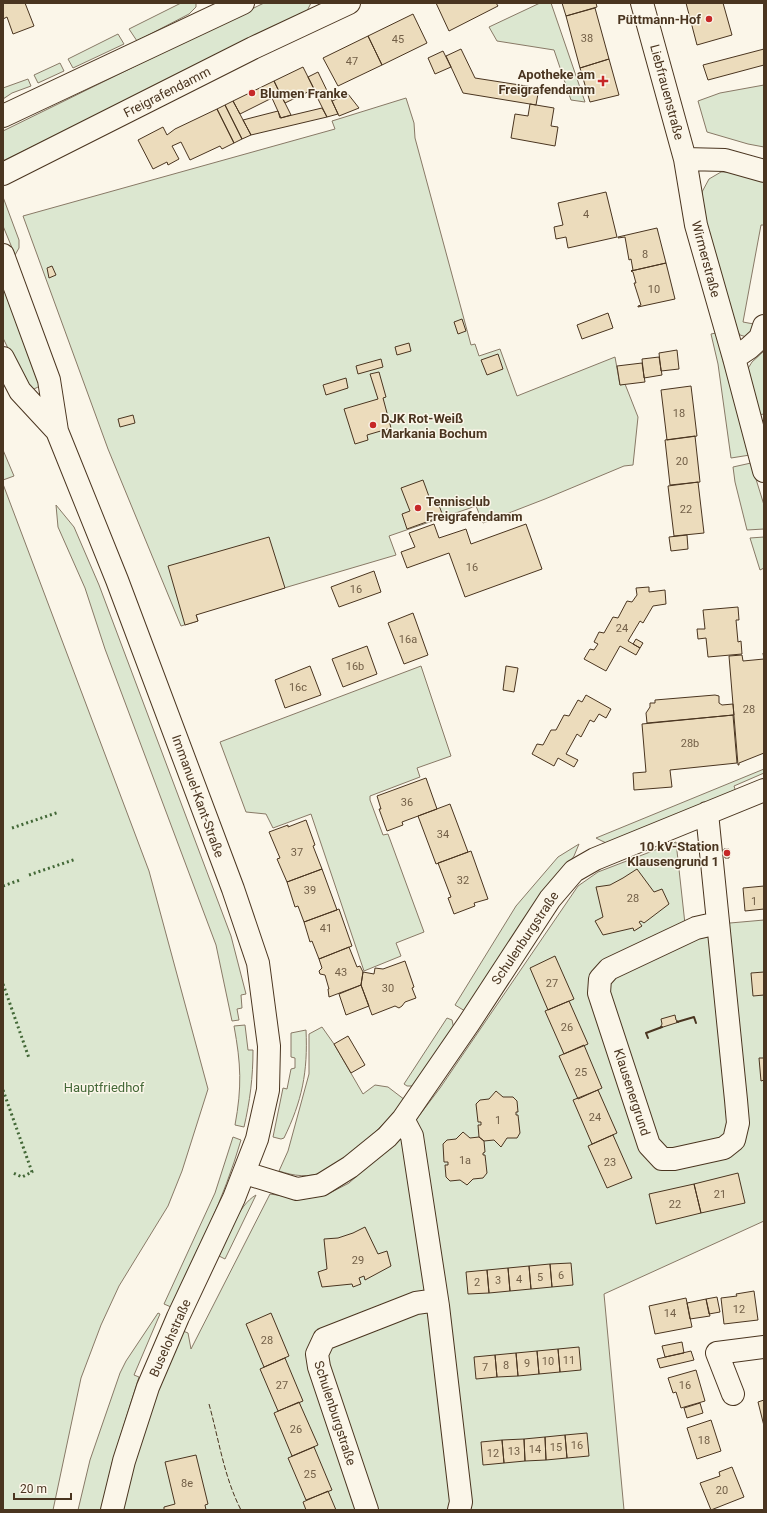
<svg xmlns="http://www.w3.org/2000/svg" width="767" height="1513" viewBox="0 0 767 1513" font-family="Roboto,sans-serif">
<rect width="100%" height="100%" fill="#fbf6e9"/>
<!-- green -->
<path fill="#dce7d0" stroke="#887966" d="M181 3H196V7L189 14 137 41 129 29Z
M264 3H311L306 13 3 161V131Z
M540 3H551L585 102 571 100 554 50 497 41 489 27Z
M118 34 124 44 73 68 68 59Z
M60 63 64 71 38 83 34 75Z
M28 79 31 86 12 93 3 99V88Z
M764 85V147L748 144 707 132 698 101 720 93Z
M406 98 414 123 415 138 471 345 475 344 479 356 500 349 517 396 615 357 620 385 625 384 638 417 633 465 624 466 545 499 483 523 476 506 389 536 396 555 196 614 198 621 181 626 108 449 23 216 335 129 332 121Z
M721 172H729L764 182V225H761L743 322 759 325 750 338 740 335 735 327 704 218 702 192 709 179Z
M3 197 19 240V248L15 255 3 226Z
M3 279 40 386 34 389 30 388 25 383 3 338Z
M716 333 750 455 731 458 718 364 711 334Z
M764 351V414L758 415 747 370 752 362Z
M3 450 14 476 3 480Z
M751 463 764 505V529L747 530 735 482 733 467Z
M3 484 149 871 208 1089 182 1171 168 1206 119 1286 101 1325 81 1378 53 1510H3Z
M56 505 74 527 99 585 231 936 246 994 241 995 242 1008 237 1009 239 1020 232 1021 216 945 105 649 85 588 58 527Z
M764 537V568L760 570 750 538Z
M421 666 451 756 417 768 420 777 370 796V800L383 835 388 834 424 932 396 943 401 956 364 971 311 814 273 828 266 814 246 812 220 742Z
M764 769V773L734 786 736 792 611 843H606L596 838Z
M676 842 685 924 730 923 764 920V1221L604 1294 624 1510H123L132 1468 155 1398 183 1331 188 1333 191 1349 270 1194 303 1199 326 1195 349 1183 409 1129 440 1088 578 886 598 872Z
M579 844 574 856 465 1011 455 1005 516 906 558 857Z
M447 1018 452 1020 454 1029 415 1086H407L404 1084Z
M245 1025 248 1050H253C253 1077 250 1101 244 1127L235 1125C242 1087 241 1064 234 1026Z
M322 1027 334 1044 363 1094 375 1085 388 1087 405 1100C386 1123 364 1144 339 1162 334 1165 329 1170 324 1172 308 1178 294 1176 279 1171L288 1151 309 1074V1034Z
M306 1030C308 1072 302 1101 284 1138L281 1139 273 1137 283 1088 287 1089 291 1069 295 1068V1058L291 1057V1033Z
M233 1137 241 1140C224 1199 197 1252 171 1307L164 1304 215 1193Z
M256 1195 225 1259 219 1256C227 1238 238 1205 256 1195Z
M158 1313 160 1314 134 1375 139 1377 112 1463 103 1510H78L90 1460 120 1373 126 1361Z"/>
<!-- building -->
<path fill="#ecdcbc" stroke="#4a3520" d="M3 3H25L34 26 13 34 7 17 3 19Z
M436 3H496L498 6 449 31Z
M562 3H596L597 7 566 16Z
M686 3H723L732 35 697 45Z
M595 8 609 59 580 68 566 16Z
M413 14 427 43 382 65 368 36Z
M368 36 382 65 338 86 323 58Z
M461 49 475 78 539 88 536 105 463 93 446 56Z
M764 49V65L708 80 703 65Z
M443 51 451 67 435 74 428 58Z
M609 59 619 95 590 102 580 68Z
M303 67 314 89 285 103 274 81Z
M318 72 332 101 338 114 327 117 313 89H314L308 77Z
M274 81 280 94 240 114 233 101Z
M280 94 285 103 291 115 281 118 272 98Z
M348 94 359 108 339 116 332 101Z
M233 101 251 135 242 139 225 105Z
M530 104 554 108 551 126 558 127 555 146 511 138 515 114 528 116Z
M225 105 242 139 234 143 217 109Z
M322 108 327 117 251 135 243 120 278 111 280 118Z
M217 109 234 143 222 149 220 146 190 160 181 142 172 146 179 159 168 165 167 162 153 169 138 140 163 127 167 135 175 129Z
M606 192 617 237 568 248 566 237 556 239 554 227 563 225 558 203Z
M657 228 666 263 631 271 633 270 631 259 629 260 625 237 618 238V237Z
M666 263 675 299 638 307V306L641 305 634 283H636L633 272 631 271Z
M52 266 56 275 49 278 47 268Z
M608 313 613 328 582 339 577 325Z
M462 319 466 331 458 334 454 322Z
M409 343 411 351 397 355 395 347Z
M677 350 679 369 661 371 659 353Z
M498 354 503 369 487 375 481 360Z
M659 357 662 375 644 378 642 359Z
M381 359 383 367 358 374 356 366Z
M642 363 645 382 620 385 617 366Z
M379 372 386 397 383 398 391 428 367 435 368 440 355 444 344 409 378 399 370 374Z
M346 378 348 388 326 395 323 385Z
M691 386 697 436 667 440 661 390Z
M133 415 135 423 120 427 118 419Z
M695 436 700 482 670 485 665 440Z
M423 480 431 502 437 500 443 516 407 529 402 514 410 511 401 488Z
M698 482 704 533 674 536 668 486Z
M434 524 439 538 466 529 471 544 526 524 542 569 465 597 449 553 407 568 401 552 415 547 409 533Z
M687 535 688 549 671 551 669 537Z
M269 537 285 588 196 615 198 621 185 625 168 566Z
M374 571 381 592 339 607 331 587Z
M649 587V592L665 590 666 604 653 606 643 623 640 621 628 641 640 648 636 655 620 646 606 671 584 659 590 649 594 650 598 644 594 642 599 632 604 633 613 617 618 618 627 601 632 602 637 595 636 588Z
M738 607 739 620H736L738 642 741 641 742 654 708 657 706 638 698 639 697 629H705L703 610Z
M413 613 428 655 404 664 388 623Z
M636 639 643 643 640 648 633 644Z
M367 646 377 674 343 687 332 659Z
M763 653H764V753L739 763V765H738L729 656 742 655 743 661 764 659Z
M310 666 321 695 285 708 275 680Z
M506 666 518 668 514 692 503 690Z
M586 695 611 709 606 718 599 714 594 722 590 720 581 737 577 734 566 754 578 760 574 767 558 758 554 766 532 754 537 744 543 745 551 730H556L564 715 569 716 578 700 582 702Z
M715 695 719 696V703L722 705 733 704 734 715 647 723 646 713 650 707V703H655V700Z
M733 715 737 763 670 770 672 787 634 790 633 773 646 772 642 724Z
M426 778 437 809 402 822 403 825 387 831 379 809H381L377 796Z
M450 804 468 852 436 864 418 816Z
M306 820 315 845 313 846 322 869 287 882 277 859 280 858 269 832 288 825V827Z
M724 849H729V858H725Z
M471 851 488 899 474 903 475 906 454 914 448 898 451 897 438 863Z
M322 869 337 910 304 922 298 906 295 907 287 882Z
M637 869 654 892 662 889 669 904 644 923 641 921 639 922 642 926 634 931 633 928 603 935 595 921 603 917 596 887 610 885 623 878Z
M764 886V909L745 911 743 888Z
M339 909 352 946 319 959 312 941 310 942 304 922Z
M349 947 357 967 360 966 363 972 361 985 329 997 328 989H329L325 975 320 974 319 971 322 968 319 959Z
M555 956 574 999 548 1010 530 968Z
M405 961 414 987 412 988 416 998 405 1002 402 1006 399 1008 395 1006 372 1015 361 985 363 972 374 974 375 968 383 969Z
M764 972V995L753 996 751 973Z
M361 985 369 1006 346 1015 339 994Z
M569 1001 588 1044 564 1054 545 1011Z
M675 1015 676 1020 679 1022 660 1028 662 1024 661 1019Z
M348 1036 365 1065 351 1073 334 1044Z
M584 1045 602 1088 578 1099 559 1056Z
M759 1058H764V1080L761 1081Z
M598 1090 617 1133 592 1144 573 1100Z
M496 1091 503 1097H513L517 1101 518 1112H516V1115H518L520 1133 517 1138H507L501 1147 494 1140 484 1141 479 1137 478 1125H481V1122H478L476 1104 480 1100 489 1099Z
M463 1132 470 1138 479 1137 484 1141 485 1152 483 1153V1155H485L487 1173 483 1178 473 1179 467 1185 460 1180 450 1181 446 1177 445 1165H448V1162H444L443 1144 447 1140 456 1139Z
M613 1135 632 1178 607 1188 588 1146Z
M738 1173 745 1203 701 1213 694 1184Z
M694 1184 701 1213 656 1224 649 1194Z
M365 1227 378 1254 387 1251 391 1266 365 1280 364 1276 359 1278 361 1284 353 1287 352 1284 322 1287 318 1272 327 1269 324 1239 338 1238 353 1233Z
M571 1263 573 1285 552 1287 550 1264Z
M550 1264 552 1287 531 1289 529 1266Z
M529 1266 531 1289 510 1291 508 1268Z
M508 1268 510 1291 489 1293 487 1270Z
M487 1270 489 1293 468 1294 466 1272Z
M754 1291 758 1320 724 1324 721 1298 737 1296 736 1294Z
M717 1297 720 1312 709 1314 706 1299Z
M686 1298 692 1327 655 1334 649 1306Z
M706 1299 710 1316 690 1319 687 1303Z
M271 1313 289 1356 264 1367 246 1324Z
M682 1342 684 1353 665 1357 662 1346Z
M579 1347 581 1370 560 1372 558 1349Z
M558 1349 560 1372 539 1374 537 1351Z
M537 1351 539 1374 518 1376 516 1353Z
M691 1351 694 1360 660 1368 657 1359Z
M516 1353 518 1376 497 1377 495 1355Z
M495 1355 497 1377 476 1379 474 1357Z
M285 1358 303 1401 278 1411 260 1369Z
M696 1370 705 1401 681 1408 676 1392 673 1393 668 1378Z
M764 1400V1426L758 1402Z
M299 1402 318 1445 292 1456 274 1413Z
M700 1403 703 1413 687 1418 684 1408Z
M711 1420 721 1451 697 1459 687 1428Z
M587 1433 589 1456 567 1458 565 1435Z
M565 1435 567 1458 546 1460 545 1437Z
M545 1437 546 1460 525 1461 524 1439Z
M524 1439 525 1461 504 1463 502 1440Z
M502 1440 504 1463 483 1465 481 1442Z
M314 1447 332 1490 306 1500 288 1458Z
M196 1455 208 1504 205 1505 206 1510H164V1507L175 1504 165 1462Z
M732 1467 744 1497 711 1510 700 1483 720 1476 719 1472Z
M328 1491 336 1510H306L303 1502Z"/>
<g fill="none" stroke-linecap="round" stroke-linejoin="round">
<defs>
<path id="minor" d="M642 3 685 159 696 225 734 358 764 471
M3 116 243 3
M685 159 725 160 764 171
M3 174 253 48 349 3
M3 255 49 380 57 431 117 580 233 889 258 963 269 1046 268 1090 257 1139 234 1198 178 1317 148 1387 124 1461 112 1510
M3 358 20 391 57 431
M734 358 749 348 760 338 764 326
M707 813 736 1100 738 1123 734 1140 724 1148 674 1159H662L649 1145 599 993 600 979 609 969 696 928 718 923
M403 1119 412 1136 438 1306 461 1502 459 1510
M245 1173 297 1189 321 1185 350 1167 387 1137 403 1119 469 1023 550 899 574 871 595 859 764 790
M733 1394 717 1353 764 1347
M367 1510 319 1367 317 1354 324 1339 416 1303 437 1300"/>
</defs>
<!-- minor casing -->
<use href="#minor" stroke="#4a3520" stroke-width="24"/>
<!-- minor -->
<use href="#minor" stroke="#fbf6e9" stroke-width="22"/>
<!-- hedge -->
<path stroke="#436837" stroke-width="3" stroke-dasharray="2 3" stroke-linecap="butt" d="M12 828 59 812
M29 875 76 859
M3 886 20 880
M3 984 29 1058
M3 1090 32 1172 22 1177 13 1173"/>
<!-- fence -->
<path stroke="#4a3520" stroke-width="1" stroke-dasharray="5 2" stroke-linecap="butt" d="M209 1404C219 1440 224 1477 241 1510"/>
<!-- wall -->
<path stroke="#4a3520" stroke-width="2" d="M677 1022 694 1017 696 1023
M648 1038 646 1033 662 1027"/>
</g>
<!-- markers -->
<g fill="#c62828" stroke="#fbf6e9" stroke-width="1.5">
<circle cx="709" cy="19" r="4"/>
<path d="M601 75h4v4h4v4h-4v4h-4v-4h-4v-4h4z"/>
<circle cx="252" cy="93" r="4"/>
<circle cx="373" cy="425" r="4"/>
<circle cx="418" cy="508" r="4"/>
<circle cx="727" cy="853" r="4"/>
</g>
<g text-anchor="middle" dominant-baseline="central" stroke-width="3" stroke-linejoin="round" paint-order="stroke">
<!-- number labels -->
<g font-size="11" fill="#725f47">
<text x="587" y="38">38</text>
<text x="398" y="39">45</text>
<text x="352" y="61">47</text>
<text x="586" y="214">4</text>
<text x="645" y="254">8</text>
<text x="654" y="289">10</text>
<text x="679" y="413">18</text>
<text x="682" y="461">20</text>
<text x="686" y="509">22</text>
<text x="472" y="567">16</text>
<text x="356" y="589">16</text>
<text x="622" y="628">24</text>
<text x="408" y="639">16a</text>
<text x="355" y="666">16b</text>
<text x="298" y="687">16c</text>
<text x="749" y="709">28</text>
<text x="690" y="743">28b</text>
<text x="407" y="802">36</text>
<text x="443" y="834">34</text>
<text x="297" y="852">37</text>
<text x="463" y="880">32</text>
<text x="310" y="890">39</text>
<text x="633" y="898">28</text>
<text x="754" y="901">1</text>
<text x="326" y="928">41</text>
<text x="341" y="972">43</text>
<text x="552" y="983">27</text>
<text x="388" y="988">30</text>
<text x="567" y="1027">26</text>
<text x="581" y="1072">25</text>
<text x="595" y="1117">24</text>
<text x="498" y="1120">1</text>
<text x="465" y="1160">1a</text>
<text x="610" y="1162">23</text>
<text x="720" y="1194">21</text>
<text x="675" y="1204">22</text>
<text x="358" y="1260">29</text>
<text x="561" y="1275">6</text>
<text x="540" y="1277">5</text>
<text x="519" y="1279">4</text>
<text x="498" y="1280">3</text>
<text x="477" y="1282">2</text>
<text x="739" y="1309">12</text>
<text x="670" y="1313">14</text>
<text x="267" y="1340">28</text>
<text x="569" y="1360">11</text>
<text x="548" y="1361">10</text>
<text x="527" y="1363">9</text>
<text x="506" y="1365">8</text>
<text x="485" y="1367">7</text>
<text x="282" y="1385">27</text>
<text x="685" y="1385">16</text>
<text x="296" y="1429">26</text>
<text x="704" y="1440">18</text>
<text x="577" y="1445">16</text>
<text x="556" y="1447">15</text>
<text x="535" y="1449">14</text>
<text x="514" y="1451">13</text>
<text x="493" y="1453">12</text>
<text x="310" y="1474">25</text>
<text x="187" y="1483">8e</text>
<text x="722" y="1490">20</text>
</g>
<!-- poi labels -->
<g font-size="13" font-weight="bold" fill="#4a3520" stroke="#fbf6e9" text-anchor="end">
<text x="701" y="19">Püttmann-Hof</text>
<text x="595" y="74">Apotheke am<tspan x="595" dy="15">Freigrafendamm</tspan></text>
<text x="260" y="93" text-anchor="start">Blumen Franke</text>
<text x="381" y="418" text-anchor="start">DJK Rot-Weiß<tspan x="381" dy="15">Markania Bochum</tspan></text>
<text x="426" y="501" text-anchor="start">Tennisclub<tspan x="426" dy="15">Freigrafendamm</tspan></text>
<text x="719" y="846">10 kV-Station<tspan x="719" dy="15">Klausengrund 1</tspan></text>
</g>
<!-- street labels -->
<g font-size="13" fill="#4a3520" stroke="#fbf6e9">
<text transform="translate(167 92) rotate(-27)">Freigrafendamm</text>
<text transform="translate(667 92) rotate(75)">Liebfrauenstraße</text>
<text transform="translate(706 259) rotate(75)">Wirmerstraße</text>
<text transform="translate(198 796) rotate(70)">Immanuel-Kant-Straße</text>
<text transform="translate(525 938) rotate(-56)">Schulenburgstraße</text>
<text transform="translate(632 1092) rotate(72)">Klausenergrund</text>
<text transform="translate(170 1338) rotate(-66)">Buselohstraße</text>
<text transform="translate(335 1413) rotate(72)">Schulenburgstraße</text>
</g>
<!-- park labels -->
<g font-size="13" fill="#436837" stroke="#fbf6e9">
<text x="104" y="1087">Hauptfriedhof</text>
</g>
</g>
<!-- border -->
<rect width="767" height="1513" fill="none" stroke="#4a3520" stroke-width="8"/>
<!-- scale -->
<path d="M14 1493v6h57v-6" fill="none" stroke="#4a3520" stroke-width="2"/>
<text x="20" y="1493" font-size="12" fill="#4a3520" stroke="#fbf6e9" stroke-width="3" paint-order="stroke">20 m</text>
</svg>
